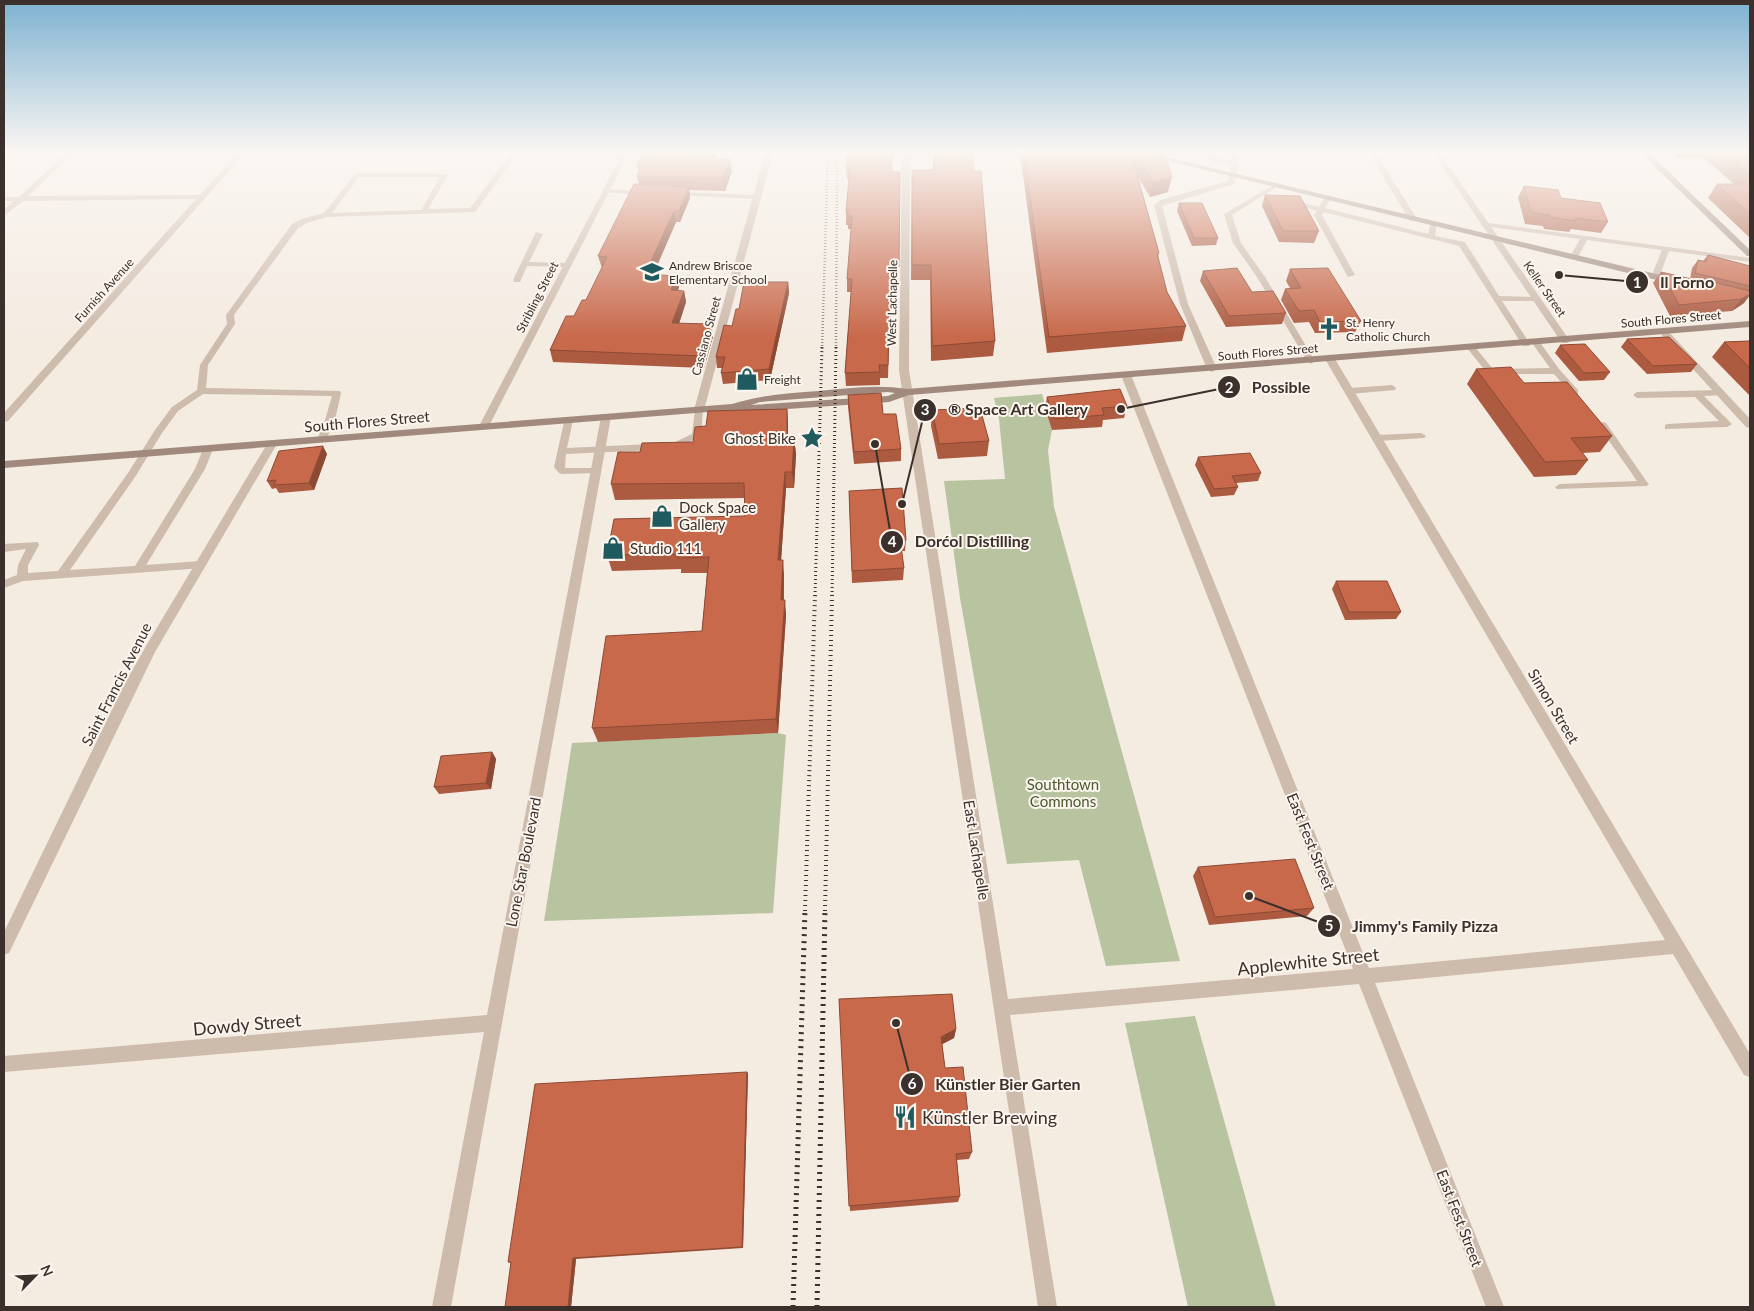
<svg xmlns="http://www.w3.org/2000/svg" width="1754" height="1311" viewBox="0 0 1754 1311" font-family="Lato,sans-serif">
<rect width="100%" height="100%" fill="#f4ebe1"/>
<!-- green -->
<path fill="#b8c4a0" d="M1042 394 1052 430 1048 450 1054 507 1180 961 1106 966 1079 860 1007 864 960 598 944 481 1005 479 999 419 994 398Z
M778 733 786 735 773 913 544 921 572 743Z
M1195 1016 1276 1307H1188L1125 1023Z"/>
<g fill="none" stroke-linecap="round" stroke-linejoin="round">
<!-- lane -->
<path fill="#cdbbac" fill-rule="evenodd" d="M511 153H518L475 212 327 217 307 223 298 228 234 315 235 324 208 365 206 388 340 391 341 393 335 420 325 442H319L317 440 325 420 332 396 203 394 178 411 162 433 135 477 70 570 135 566 195 469 203 449 208 446 213 449 205 469 146 565 200 561 205 565 204 568 23 581 4 588V580L17 575 18 565 26 549 4 552V544L38 542 39 545 28 565V573L58 571 128 473 155 430 172 407 197 390 200 365 227 324 226 315 292 224 301 219 324 213 355 174 357 173 447 174 448 175 428 209 470 208ZM359 177H440L421 210 332 213Z
M1369 153H1376L1417 219 1416 221H1410Z
M1275 184 1278 186 1277 187 1232 215 1241 243 1265 277 1315 361 1311 364 1307 361 1257 277 1233 243 1224 214Z
M606 189 644 191 647 193 644 195 604 192 603 191Z
M675 192 757 195 761 197 757 199 673 195V193Z
M1327 196 1331 198 1325 208 1428 234 1431 222H1437L1435 236 1465 242 1499 296 1539 297 1540 299 1536 301H1502L1530 344 1529 346H1523L1459 246 1323 212 1322 215 1355 275 1348 277 1314 215 1317 211 1287 202 1291 200 1319 207 1325 197Z
M1481 222 1750 258V262L1669 251 1659 277 1655 279 1651 277 1662 250 1587 240 1578 257 1574 259 1570 257 1580 239 1484 226H1481Z
M536 232 543 234 529 262 568 263 572 265 568 267 527 266 520 282H514L513 280Z
M1536 340 1539 341 1559 369 1578 390V394H1572L1554 374H1488L1467 348 1471 345 1474 346 1493 369 1550 368 1532 343Z
M1392 385 1396 388 1395 390 1350 394 1346 391 1350 388Z
M1720 390 1723 391V395L1704 396 1732 424 1727 427 1665 429V425L1668 424 1719 421 1695 397 1637 398 1633 395 1637 392Z
M699 407 703 410 701 436 675 449 566 454 565 468H599V472L596 473 562 474 559 473 554 467 565 418H571L573 420 567 448 673 443 692 434 695 410Z
M1603 422 1606 423 1647 482 1649 484 1647 486 1557 489 1555 487 1560 484 1637 481 1598 425Z
M1421 433 1426 436 1424 438 1377 441 1372 438 1377 435Z"/>
<!-- street -->
<path fill="#cdbbac" fill-rule="evenodd" d="M66 153H74L28 196 200 195 238 153H245L8 421 4 422V413L196 199 23 201 4 216V210L13 201H4V197H19Z
M536 153H629L489 426 484 429 479 426 620 158 539 155Z
M765 153H773L704 410 703 412H695L694 410Z
M902 153H910L909 370 1008 999 1353 969 1121 375 1126 372 1131 375 1369 968 1665 940 1325 359 1330 356 1335 359 1750 1054V1077L1744 1075 1673 954 1375 983 1504 1307H1486L1359 984 1010 1015 1057 1307H1038L899 370Z
M1187 153H1201L1230 161 1228 153H1236L1239 164 1234 184 1162 206 1188 304 1217 369 1212 372 1207 369 1180 304 1154 205 1160 200 1228 181 1231 165Z
M1433 153H1440L1570 341 1568 343H1562Z
M1664 329 1667 330 1750 419V428L1746 427 1661 334V330Z
M606 414 611 417 451 1307H432L484 1032 4 1072V1056L487 1015 601 417Z
M272 441 277 444 155 652 9 953 4 955V932L124 685 146 646 267 444Z"/>
<!-- secondary -->
<path fill="#a18a7d" fill-rule="evenodd" d="M1135 153H1149L1673 278 1677 281 1673 284Z
M1641 153H1649L1750 250V256H1747Z
M1750 321V327L909 395 889 402 758 411 733 410 4 468V461L732 404C761 395 789 393 819 391 848 388 878 384 907 389ZM888 392 895 393 888 396 751 405 760 402Z"/>
<!-- rail-far3 -->
<path stroke="#3b302b" stroke-width="2.5" stroke-dasharray="0.5 2.5" stroke-linecap="butt" d="M822 349 828 153
M836 349 837 153"/>
<!-- rail-far2 -->
<path stroke="#3b302b" stroke-width="3" stroke-dasharray="1 3" stroke-linecap="butt" d="M815 596 822 347
M832 596 836 347"/>
<!-- rail-far1 -->
<path stroke="#3b302b" stroke-width="4" stroke-dasharray="1 4" stroke-linecap="butt" d="M805 911 815 595
M825 911 832 595"/>
<!-- rail -->
<path stroke="#3b302b" stroke-width="5" stroke-dasharray="2 5" stroke-linecap="butt" d="M793 1307 805 910
M817 1307 825 910"/>
</g>
<!-- wall -->
<path fill="#ac5a40" d="M642 153H670L716 156V158L732 171 725 191 689 190 690 198 680 222H676L653 275 679 287 678 291H684L686 302 679 324 713 336 704 368 553 362 550 350 586 300 602 268 598 256 639 185 637 176 639 173 637 165Z
M933 153H972L995 341 993 356 931 361 930 280H911L912 184 933 170Z
M1020 153H1157L1168 192 1150 197 1138 177 1159 253 1158 258 1167 292 1186 326 1182 341 1047 353Z
M1673 153H1750V238L1708 198 1717 184H1734L1704 158H1678Z
M846 167 900 172 898 280 892 279 890 293 888 378H880V385L846 386 845 373 851 292H847V279L851 229H848V225H846V212L849 179H847Z
M1524 186 1561 198 1608 222 1601 233 1571 229 1569 232 1544 229 1543 226 1525 224 1518 197Z
M1265 195 1319 231 1314 243 1279 242 1262 206Z
M1179 203 1218 238 1216 245 1192 246 1177 211Z
M1708 255 1750 266V295L1744 303 1732 311 1670 316 1653 283 1661 272 1690 279 1692 268 1698 260 1703 261Z
M1290 269 1361 321 1355 332 1315 333 1309 322 1294 323 1281 300 1285 289 1290 288 1286 281Z
M1203 271 1252 292 1286 313 1282 324 1226 327 1200 281Z
M788 282 789 293 770 380 723 384 721 373 722 368H717L716 357 732 326 739 309Z
M1627 339 1697 364 1691 372 1647 374 1621 347Z
M1750 341V396L1712 357 1724 342Z
M1560 345 1610 372 1604 380 1579 381 1555 353Z
M1476 369 1524 383 1612 436 1600 452 1582 453 1588 460 1576 475 1534 477 1467 384Z
M848 395 883 414 901 449V461L854 464 848 407Z
M1047 397 1127 406 1124 418 1103 420 1102 427 1052 430 1045 408Z
M787 409 788 425V439H794L796 454 794 488H786L781 560 784 575V600L786 615 778 733 598 742 592 728 702 631 707 573H681V569L612 571 607 555 745 516V498L615 500 611 484 640 452 693 442 706 426Z
M932 410 989 441 987 456 938 459 931 426Z
M327 454 314 490 279 493 276 488 272 489 267 481Z
M1198 457 1261 473 1258 481 1236 483 1238 487 1234 495 1211 497 1195 465Z
M849 491 906 540 905 551H901L904 568 903 580 852 583Z
M1336 581 1401 612 1396 619 1345 620 1332 589Z
M492 752 496 759 491 789 439 794 434 787Z
M1198 867 1314 908 1307 916 1209 925 1193 876Z
M839 999 956 1029 954 1038 942 1044 945 1068 972 1152 969 1159 957 1160 960 1196 958 1202 850 1211Z
M747 1072 748 1074 743 1248 576 1259 571 1307H505L511 1263 508 1262Z"/>
<!-- shaded-wall -->
<path fill="#8c4a34" d="M730 159 732 171 725 191 723 178Z
M1172 177 1168 192 1150 197 1153 182Z
M689 187 690 198 680 222 679 211Z
M674 211 676 222 648 286 645 274Z
M892 267 890 293 888 378 890 280Z
M677 276 679 287 674 302 671 290Z
M788 282 789 293 770 380 769 369Z
M684 291 686 302 675 335 672 323Z
M1750 294V295L1744 303 1732 311 1741 299Z
M711 324 713 336 704 368 702 356Z
M787 409 788 425V455L787 439Z
M794 439 796 454 794 488 792 472Z
M323 446 327 454 314 490 309 483Z
M785 472 786 488 780 576 778 560Z
M783 560 784 575 783 615 781 600Z
M785 600 786 615 778 733 776 719Z
M492 752 496 759 491 789 486 783Z
M956 1029 954 1038 939 1046 941 1037Z
M747 1072 748 1074 743 1248 742 1247Z
M573 1258 576 1259 571 1307H568Z"/>
<!-- building -->
<path fill="#c8694b" stroke="#8c4a34" d="M642 153H663L716 156 715 158 730 159 723 178 637 176 642 165H637Z
M848 153H892V172H900L899 267H892L890 280 888 365H879L880 372 845 373 852 279H847L852 216H848V212H846L850 167H846Z
M934 153H972L974 171H981L995 341 932 346 931 265H912V170H934Z
M1024 153H1131L1159 253H1157L1167 292 1186 326 1049 337Z
M1135 153H1157L1165 155 1172 177 1153 182Z
M1723 153H1750V176Z
M634 184 689 187 679 211H674L645 274 677 276 671 290 684 291 672 323 711 324 702 356 550 350 566 316H574L582 300H586L607 257 598 256Z
M1717 184H1750V214Z
M1524 186 1558 190 1561 198 1600 203 1608 222 1575 218 1576 221 1550 217 1549 215 1531 212Z
M1265 195 1300 196 1319 231H1283Z
M1179 203H1202L1218 238H1194Z
M1708 255 1750 266V286L1695 273 1698 260 1706 262Z
M1237 268 1252 292 1273 291 1286 313 1229 316 1203 271Z
M1328 268 1361 321 1320 322 1314 310 1299 311 1285 289 1301 288 1290 269Z
M1661 272 1696 280V278L1750 291V294L1741 299 1679 305Z
M744 282H788L769 369 721 373 725 357H716L724 325 732 326 736 309H739Z
M1669 337 1697 364 1653 366 1627 339Z
M1750 341V368L1724 342Z
M1585 344 1610 372 1584 373 1560 345Z
M1511 367 1524 383 1567 382 1612 436 1571 438 1588 460 1545 462 1476 369Z
M1120 389 1127 406 1102 408 1104 415 1054 419 1047 397Z
M881 393 883 414H896L901 449 854 452 848 395Z
M980 408 989 441 939 444 932 410Z
M787 409V439H794L792 472H785L778 560H783L781 600H785L776 719 592 728 606 636 702 631 709 557 678 558V554L607 555 614 519 745 516 744 483 611 484 618 452H640L642 443 693 442 695 427 706 426 708 411Z
M323 446 309 483 274 485 276 480 267 481 279 451Z
M1250 453 1261 473 1232 476 1238 487 1214 489 1198 457Z
M902 488 906 540 900 539 904 568 852 571 849 491Z
M1336 581H1387L1401 612H1349Z
M492 752 486 783 434 787 441 756Z
M1295 859 1314 908 1215 917 1198 867Z
M952 994 956 1029 941 1037 945 1068 963 1067 972 1152 956 1154 960 1196 849 1206 839 999Z
M747 1072 742 1247 573 1258 568 1307H505L511 1262H508L535 1084Z"/>
<!-- sky -->
<linearGradient id="sky" x2="0" y2="1"><stop stop-color="#7eb2d2"/><stop offset="0.45" stop-color="#faf6f2"/><stop offset="1" stop-color="#faf6f2" stop-opacity="0"/></linearGradient>
<rect width="1754" height="337" fill="url(#sky)"/>
<!-- icons -->
<defs>
<symbol id="school-bare" viewBox="-9 -9 18 18"><path d="M0-5L7-2L0 1L-7-2ZM-4 1L0 2.5L4 1V4Q0 6-4 4Z" fill="#1f5a5e" stroke="#fbf5ee" stroke-width="2.5" paint-order="stroke"/></symbol>
<symbol id="church-bare" viewBox="-9 -9 18 18"><path d="M-1.2-6h2.4v3.5h3.3v2.4h-3.3V6h-2.4V-.1h-3.3v-2.4h3.3Z" fill="#1f5a5e" stroke="#fbf5ee" stroke-width="2.5" paint-order="stroke"/></symbol>
<symbol id="shop-bare" viewBox="-9 -9 18 18"><path d="M-5-2.5h2.3a2.7 3.5 0 0 1 5.4 0H5L5.5 6h-11ZM-1.5-2.5h3a1.5 2.3 0 0 0-3 0Z" fill="#1f5a5e" stroke="#fbf5ee" stroke-width="2.5" paint-order="stroke"/></symbol>
<symbol id="sight-bare" viewBox="-9 -9 18 18"><path d="M0-6L1.8-2.2L6-1.7L2.9 1.2L3.7 5.4L0 3.3L-3.7 5.4L-2.9 1.2L-6-1.7L-1.8-2.2Z" fill="#1f5a5e" stroke="#fbf5ee" stroke-width="2.5" paint-order="stroke"/></symbol>
<symbol id="restaurant-bare" viewBox="-9 -9 18 18"><path d="M-5-6h1v4h1v-4h1v4h1v-4h1v5L-1.5 .5V6h-2V.5L-5-1ZM5-6V6H3V1.5H1.5Q1.5-4 5-6Z" fill="#1f5a5e" stroke="#fbf5ee" stroke-width="2.5" paint-order="stroke"/></symbol>
</defs>
<g fill-rule="evenodd">
<use href="#school-bare" x="636" y="256" width="32" height="32"/>
<use href="#church-bare" x="1313" y="313" width="32" height="32"/>
<use href="#shop-bare" x="731" y="363" width="32" height="32"/>
<use href="#sight-bare" x="796" y="422" width="32" height="32"/>
<use href="#shop-bare" x="646" y="500" width="32" height="32"/>
<use href="#shop-bare" x="597" y="532" width="32" height="32"/>
<use href="#restaurant-bare" x="889" y="1101" width="32" height="32"/>
</g>
<g text-anchor="middle" dominant-baseline="central" stroke-width="4" stroke-linejoin="round" paint-order="stroke">
<!-- far-poi labels -->
<g font-size="12" fill="#3b302b" stroke="#fbf5ee" text-anchor="start">
<text x="669" y="265">Andrew Briscoe<tspan x="669" dy="14">Elementary School</tspan></text>
<text x="1346" y="322">St. Henry<tspan x="1346" dy="14">Catholic Church</tspan></text>
<text x="764" y="379">Freight</text>
</g>
<!-- far-street labels -->
<g font-size="12" fill="#3b302b" stroke="#fbf5ee">
<text transform="translate(1545 289) rotate(55)">Keller Street</text>
<text transform="translate(104 290) rotate(-48)">Furnish Avenue</text>
<text transform="translate(537 297) rotate(-63)">Stribling Street</text>
<text transform="translate(892 303) rotate(-89)">West Lachapelle</text>
<text transform="translate(1671 319) rotate(-5)">South Flores Street</text>
<text transform="translate(706 336) rotate(-75)">Cassiano Street</text>
<text transform="translate(1268 352) rotate(-5)">South Flores Street</text>
</g>
<!-- street labels -->
<g font-size="15" fill="#3b302b" stroke="#fbf5ee">
<text transform="translate(367 421) rotate(-5)">South Flores Street</text>
<text transform="translate(116 684) rotate(-63)">Saint Francis Avenue</text>
<text transform="translate(1554 706) rotate(59)">Simon Street</text>
<text transform="translate(1311 841) rotate(68)">East Fest Street</text>
<text transform="translate(977 850) rotate(81)">East Lachapelle</text>
<text transform="translate(523 862) rotate(-79)">Lone Star Boulevard</text>
<text transform="translate(1460 1218) rotate(69)">East Fest Street</text>
</g>
<!-- poi labels -->
<g font-size="15" fill="#3b302b" stroke="#fbf5ee" text-anchor="start">
<text x="796" y="438" text-anchor="end">Ghost Bike</text>
<text x="679" y="507">Dock Space<tspan x="679" dy="17">Gallery</tspan></text>
<text x="630" y="548">Studio 111</text>
</g>
<!-- park labels -->
<g font-size="15" fill="#4a5a2e" stroke="#fbf5ee">
<text x="1063" y="784">Southtown<tspan x="1063" dy="17">Commons</tspan></text>
</g>
<!-- near-street labels -->
<g font-size="18" fill="#3b302b" stroke="#fbf5ee">
<text transform="translate(1308 961) rotate(-6)">Applewhite Street</text>
<text transform="translate(247 1024) rotate(-5)">Dowdy Street</text>
</g>
<!-- near-poi labels -->
<g font-size="18" fill="#3b302b" stroke="#fbf5ee" text-anchor="start">
<text x="922" y="1117">Künstler Brewing</text>
</g>
</g>
<!-- callouts -->
<path fill="none" stroke="#3b302b" stroke-width="2" d="M1559 275L1637 282M1121 409L1229 387M902 504L925 410M875 444L892 542M1249 896L1329 926M896 1023L912 1084"/>
<g fill="#3b302b" stroke="#fbf5ee" stroke-width="2">
<circle cx="1559" cy="275" r="5"/>
<circle cx="1121" cy="409" r="5"/>
<circle cx="902" cy="504" r="5"/>
<circle cx="875" cy="444" r="5"/>
<circle cx="1249" cy="896" r="5"/>
<circle cx="896" cy="1023" r="5"/>
<circle cx="1637" cy="282" r="12"/>
<circle cx="1229" cy="387" r="12"/>
<circle cx="925" cy="410" r="12"/>
<circle cx="892" cy="542" r="12"/>
<circle cx="1329" cy="926" r="12"/>
<circle cx="912" cy="1084" r="12"/>
</g>
<g font-size="15" text-anchor="middle" font-weight="bold" fill="#fff">
<text x="1637" y="288">1</text>
<text x="1229" y="393">2</text>
<text x="925" y="415">3</text>
<text x="892" y="547">4</text>
<text x="1329" y="931">5</text>
<text x="912" y="1089">6</text>
</g>
<g font-size="16" text-anchor="middle" font-weight="bold" fill="#3b302b" stroke="#fbf5ee" stroke-width="4" stroke-linejoin="round" paint-order="stroke">
<text x="1687" y="288">Il Forno</text>
<text x="1281" y="393">Possible</text>
<text x="1018" y="415">® Space Art Gallery</text>
<text x="972" y="547">Dorćol Distilling</text>
<text x="1425" y="932">Jimmy's Family Pizza</text>
<text x="1008" y="1090">Künstler Bier Garten</text>
</g>
<!-- border -->
<rect width="1754" height="1311" fill="none" stroke="#3b302b" stroke-width="10"/>
<!-- north arrow -->
<g transform="translate(35 1276) rotate(66)" stroke="#fbf5ee" stroke-width="4" paint-order="stroke">
<path d="M0-4L9 19L0 12L-9 19Z" fill="#3b302b"/>
<text y="-8" font-size="14" font-weight="bold" text-anchor="middle" fill="#3b302b">N</text>
</g>
</svg>
